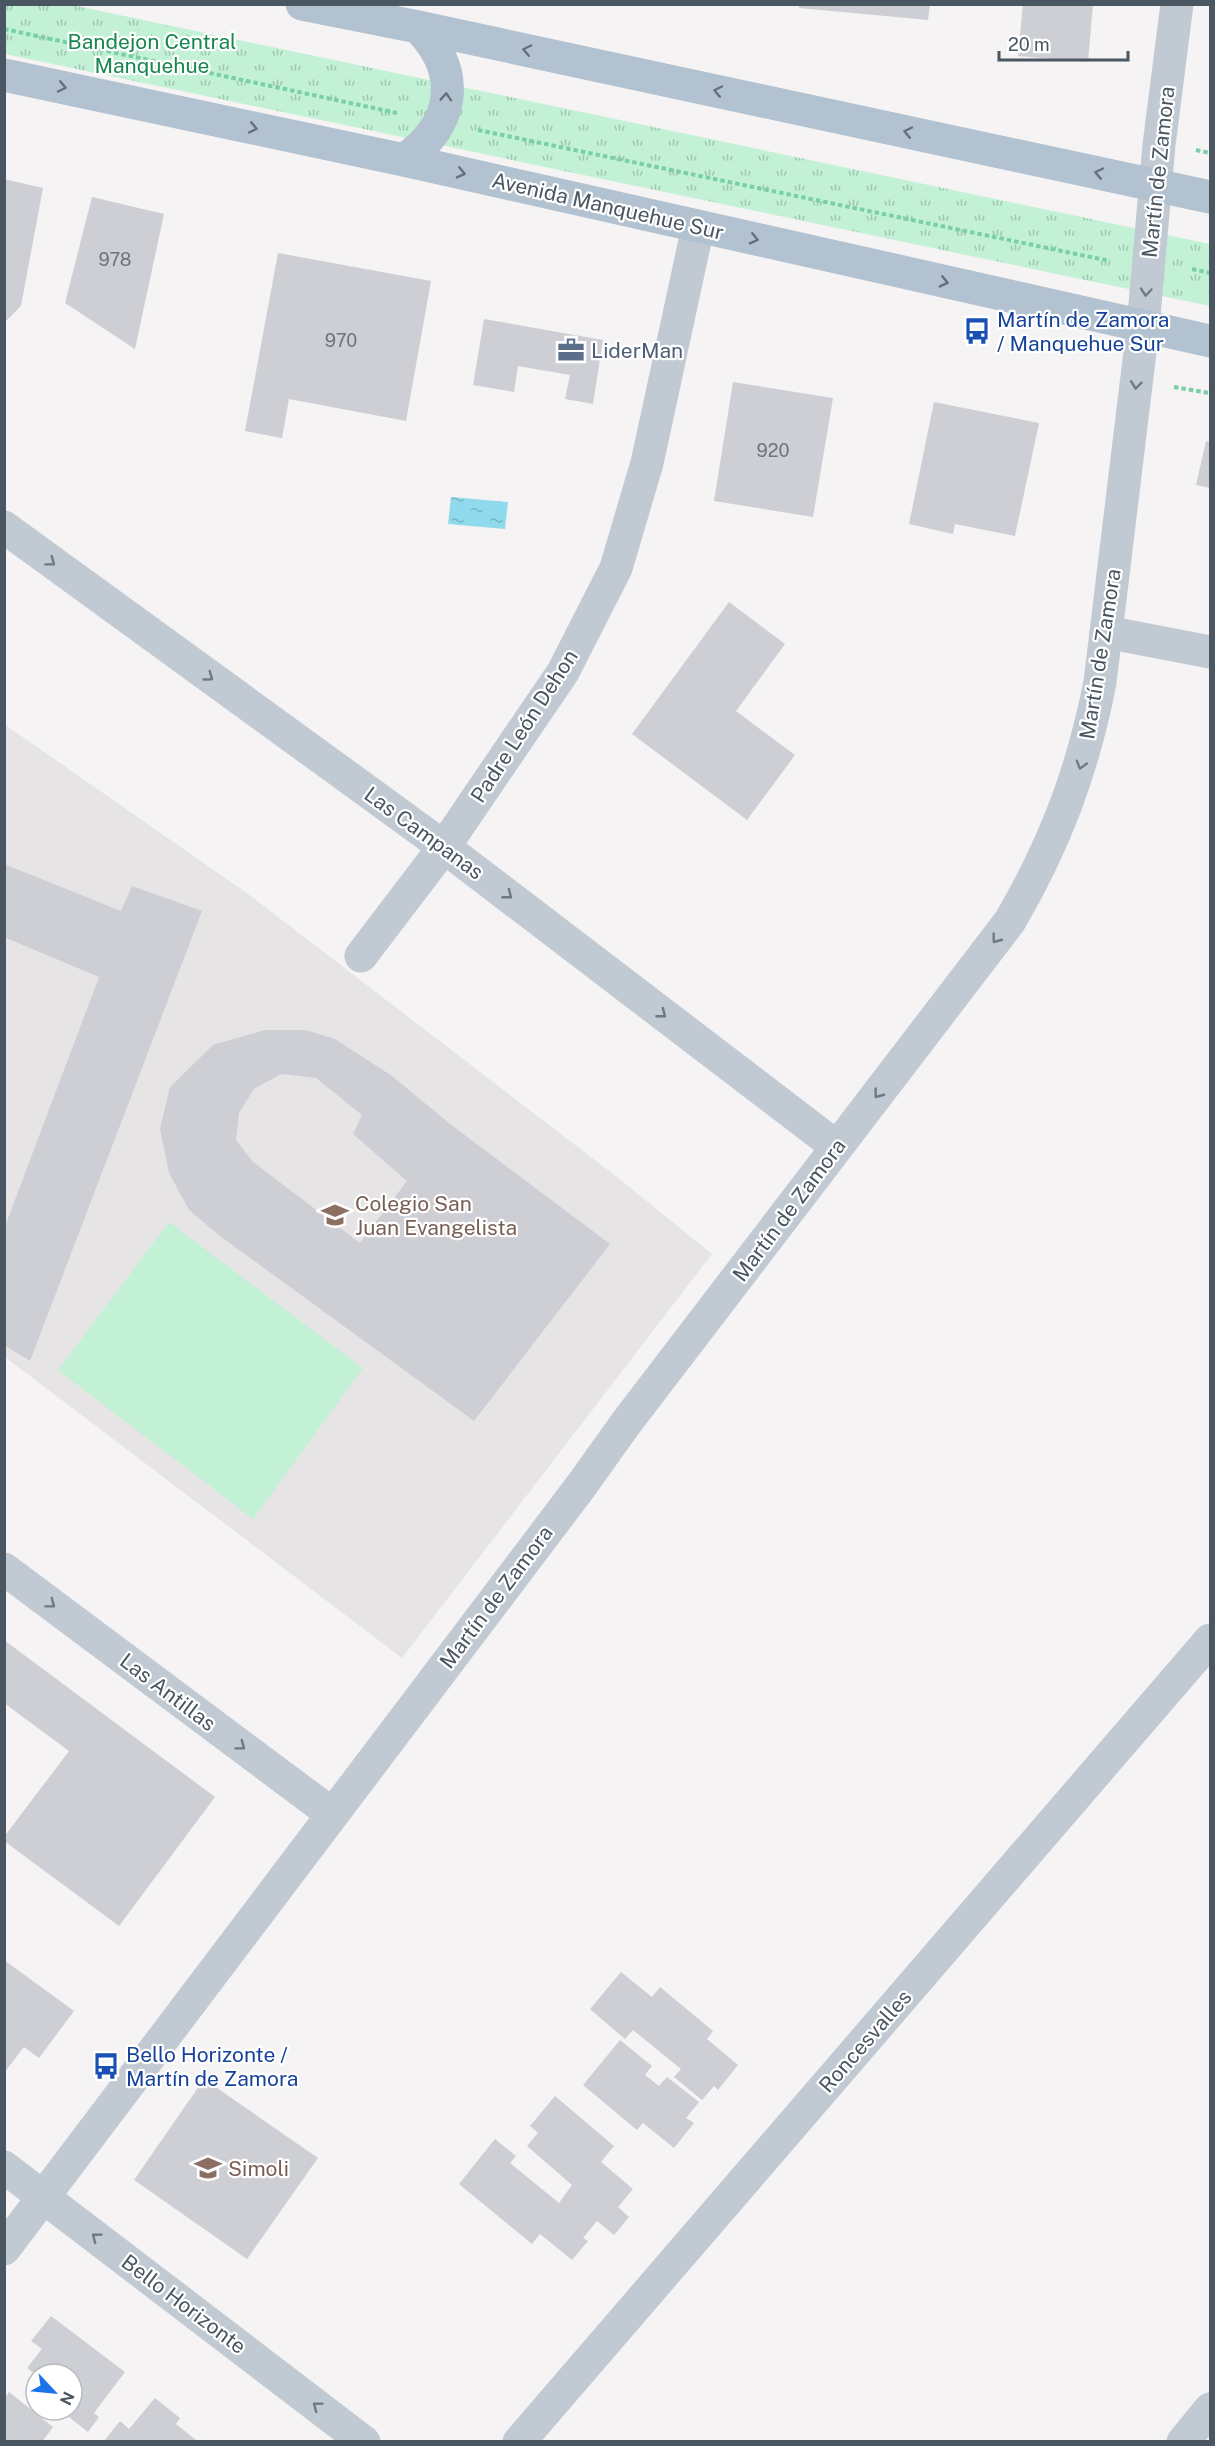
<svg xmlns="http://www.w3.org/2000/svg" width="1215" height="2446" viewBox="0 0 1215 2446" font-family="'Public Sans',sans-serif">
<defs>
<pattern id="grass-tufts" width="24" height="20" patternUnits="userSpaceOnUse" patternTransform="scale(1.5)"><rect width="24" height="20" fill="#c3f1d5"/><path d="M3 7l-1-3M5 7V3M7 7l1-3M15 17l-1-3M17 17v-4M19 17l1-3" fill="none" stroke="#a0c6b0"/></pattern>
<pattern id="water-ripples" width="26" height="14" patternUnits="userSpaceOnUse" patternTransform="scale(1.5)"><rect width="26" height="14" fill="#90daee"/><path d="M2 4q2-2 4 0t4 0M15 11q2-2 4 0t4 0" fill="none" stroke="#78b4c4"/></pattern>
</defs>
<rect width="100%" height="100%" fill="#f5f3f3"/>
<!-- education -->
<path fill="#e6e4e5" d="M4 724 248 894 617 1177 712 1254 402 1658 5 1357Z"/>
<!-- grass -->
<path fill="url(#grass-tufts)" d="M5 5H72L1210 244V306L5 54Z"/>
<!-- pitch -->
<path fill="#c3f1d5" d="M169 1222 363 1368 253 1519 58 1370Z"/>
<!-- water -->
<path fill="url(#water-ripples)" d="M451 497 508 502 505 529 448 524Z"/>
<!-- building -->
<path fill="#cdcfd5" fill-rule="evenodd" d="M799 4H930L928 20 799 8Z
M1023 4H1093L1088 62 1018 56Z
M4 179 43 188 21 306 4 323Z
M92 197 164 214 135 349 65 303Z
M278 253 431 281 406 421 289 399 282 438 245 431Z
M484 319 603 340 593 404 565 399 570 375 518 366 514 392 473 385Z
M733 382 833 398 813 517 714 501Z
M934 402 1039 423 1015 536 955 524 953 534 909 524Z
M1206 441 1210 442V488L1196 485Z
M729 602 785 644 736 711 795 755 747 820 632 734Z
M4 864 121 911 132 886 202 911 30 1361 4 1345V1229L99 977 4 937Z
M265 1030H306L335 1039 392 1076 450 1124 610 1244 474 1421 220 1236 189 1210 169 1173 160 1129 170 1087 213 1045ZM281 1074 316 1078 362 1115 353 1134 407 1181 360 1243 253 1162 236 1140 239 1113 254 1089Z
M4 1640 215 1797 119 1926 4 1841V1837L69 1751 4 1703Z
M4 1960 74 2011 39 2058 24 2047 4 2073Z
M621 1972 652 1997 660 1987 713 2031 707 2039 738 2065 718 2090 714 2086 702 2100 674 2077 681 2069 633 2030 625 2039 590 2009Z
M620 2040 652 2066 645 2075 659 2086 667 2077 699 2102 686 2118 694 2123 674 2148 643 2123 637 2130 583 2085Z
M204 2079 318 2158 247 2259 134 2180Z
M555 2096 614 2146 601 2162 633 2189 618 2207 629 2217 614 2235 597 2221 583 2238 588 2241 572 2260 540 2234 532 2244 459 2184 495 2139 516 2156 510 2163 559 2203 572 2185 527 2146 538 2133 530 2126Z
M51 2316 125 2372 94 2413 99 2417 88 2432 65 2414 68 2410H72L74 2403 72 2374H35L27 2368 42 2349 31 2341Z
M9 2392 53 2427 42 2442H5V2398Z
M155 2398 180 2418 176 2424 196 2440 194 2442H103L120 2421 129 2429Z"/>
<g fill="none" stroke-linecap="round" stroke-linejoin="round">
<!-- path -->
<path stroke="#7ad0a6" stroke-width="4" stroke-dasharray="4.5 3" stroke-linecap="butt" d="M4 29 397 113
M478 130 1110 261
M1196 150 1210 153
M1192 269 1210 273
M1174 387 1210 393"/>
<!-- minor -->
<path stroke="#c1cad2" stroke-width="33" d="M4 527 444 847 837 1147
M1106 632 1210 652
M361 956 444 847 563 672 616 568 647 463 698 227
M4 1569 332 1814
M4 2167 364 2442
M4 2249 581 1486 626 1423 1010 921C1055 844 1083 770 1100 682L1143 327 1159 145 1177 4
M519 2442 1210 1640
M1183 2442 1210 2409"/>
<!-- major -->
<path stroke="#b3c2d1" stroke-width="33" d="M302 4 418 27 1210 197
M4 75 404 160 1210 341
M404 160C456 124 462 72 418 27"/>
</g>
<!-- one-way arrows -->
<defs><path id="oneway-chevron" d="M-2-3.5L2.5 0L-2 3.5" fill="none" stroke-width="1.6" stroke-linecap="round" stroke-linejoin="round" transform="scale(1.5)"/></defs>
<g stroke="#64717d">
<use href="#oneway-chevron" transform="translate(527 50) rotate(-168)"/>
<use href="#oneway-chevron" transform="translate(62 87) rotate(12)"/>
<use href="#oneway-chevron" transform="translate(718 91) rotate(-168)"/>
<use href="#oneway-chevron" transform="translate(446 97) rotate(-86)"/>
<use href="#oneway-chevron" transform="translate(253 128) rotate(12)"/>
<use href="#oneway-chevron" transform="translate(908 132) rotate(-168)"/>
<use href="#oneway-chevron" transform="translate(461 173) rotate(13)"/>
<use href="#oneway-chevron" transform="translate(1099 173) rotate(-168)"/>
<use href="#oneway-chevron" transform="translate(754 239) rotate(13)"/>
<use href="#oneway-chevron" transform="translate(944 282) rotate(13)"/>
</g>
<g stroke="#6e7983">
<use href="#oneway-chevron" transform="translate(1146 292) rotate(95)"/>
<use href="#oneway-chevron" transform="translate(1136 385) rotate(97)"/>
<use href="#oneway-chevron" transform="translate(51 562) rotate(37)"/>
<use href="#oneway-chevron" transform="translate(209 677) rotate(36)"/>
<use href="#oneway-chevron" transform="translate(1081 765) rotate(106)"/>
<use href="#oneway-chevron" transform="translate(508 895) rotate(38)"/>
<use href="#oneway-chevron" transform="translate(996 939) rotate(127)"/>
<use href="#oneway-chevron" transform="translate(662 1014) rotate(38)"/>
<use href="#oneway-chevron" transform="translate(878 1094) rotate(127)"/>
<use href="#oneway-chevron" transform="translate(51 1604) rotate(37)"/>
<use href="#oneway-chevron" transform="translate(241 1746) rotate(37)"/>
<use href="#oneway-chevron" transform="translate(96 2237) rotate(-143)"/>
<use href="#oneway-chevron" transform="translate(317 2406) rotate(-143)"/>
</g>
<!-- icons -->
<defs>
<symbol id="bus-bare" viewBox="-9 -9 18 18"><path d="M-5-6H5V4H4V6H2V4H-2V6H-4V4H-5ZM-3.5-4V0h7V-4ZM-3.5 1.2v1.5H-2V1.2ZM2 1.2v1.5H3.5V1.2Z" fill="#1a4fb4" stroke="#fff" stroke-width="2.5" paint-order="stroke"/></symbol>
<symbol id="office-bare" viewBox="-9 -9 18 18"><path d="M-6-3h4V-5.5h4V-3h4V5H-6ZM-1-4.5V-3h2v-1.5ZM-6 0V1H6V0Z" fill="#5c6f8a" stroke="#fff" stroke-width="2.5" paint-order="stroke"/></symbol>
<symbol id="school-bare" viewBox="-9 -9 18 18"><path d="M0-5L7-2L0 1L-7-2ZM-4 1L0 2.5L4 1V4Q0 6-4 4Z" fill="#8d6e63" stroke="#fff" stroke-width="2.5" paint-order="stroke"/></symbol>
</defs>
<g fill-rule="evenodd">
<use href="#bus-bare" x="958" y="312" width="38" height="38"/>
<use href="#office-bare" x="552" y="331" width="38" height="38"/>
<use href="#school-bare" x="316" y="1196" width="38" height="38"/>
<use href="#bus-bare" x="87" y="2047" width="38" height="38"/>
<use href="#school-bare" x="189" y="2149" width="38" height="38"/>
</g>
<g text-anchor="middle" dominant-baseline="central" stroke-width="4.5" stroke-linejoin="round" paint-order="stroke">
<!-- number labels -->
<g font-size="18" fill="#6b747e">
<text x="115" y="259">978</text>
<text x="341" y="340">970</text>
<text x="773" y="450">920</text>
</g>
<!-- park labels -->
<g font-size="21" fill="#17864f" stroke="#fff">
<text x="152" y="41">Bandejon Central<tspan x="152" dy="24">Manquehue</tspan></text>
</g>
<!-- street labels -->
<g font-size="21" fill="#4a5661" stroke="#fff">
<text transform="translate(1158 172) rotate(-84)">Martín de Zamora</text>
<text transform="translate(608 206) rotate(13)">Avenida Manquehue Sur</text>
<text transform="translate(1100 654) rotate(-81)">Martín de Zamora</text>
<text transform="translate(524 726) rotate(-57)">Padre León Dehon</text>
<text transform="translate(424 833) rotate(36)">Las Campanas</text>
<text transform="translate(789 1210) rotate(-53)">Martín de Zamora</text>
<text transform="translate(496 1597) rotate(-53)">Martín de Zamora</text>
<text transform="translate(168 1692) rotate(37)">Las Antillas</text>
<text transform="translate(865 2041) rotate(-49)">Roncesvalles</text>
<text transform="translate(184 2304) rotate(37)">Bello Horizonte</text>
</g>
<!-- transit labels -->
<g font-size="21" fill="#164399" stroke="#fff" text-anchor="start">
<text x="997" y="319">Martín de Zamora<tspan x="997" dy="24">/ Manquehue Sur</tspan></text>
<text x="126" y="2054">Bello Horizonte /<tspan x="126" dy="24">Martín de Zamora</tspan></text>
</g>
<!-- service labels -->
<g font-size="21" fill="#4e5e75" stroke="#fff" text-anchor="start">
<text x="591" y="350">LiderMan</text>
</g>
<!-- education labels -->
<g font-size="21" fill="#785e54" stroke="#fff" text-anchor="start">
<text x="355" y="1203">Colegio San<tspan x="355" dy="24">Juan Evangelista</tspan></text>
<text x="228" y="2168">Simoli</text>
</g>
</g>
<!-- border -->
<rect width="1215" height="2446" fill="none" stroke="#4a5661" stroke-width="12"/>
<!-- north arrow -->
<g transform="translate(54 2392) rotate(116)"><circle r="28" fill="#ffffff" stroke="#b7bbc0" stroke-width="1.5"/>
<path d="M0-4.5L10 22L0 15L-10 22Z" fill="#1a73e8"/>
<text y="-9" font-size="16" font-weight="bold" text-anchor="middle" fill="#4a5661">N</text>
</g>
<!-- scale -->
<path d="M999 51v9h129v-9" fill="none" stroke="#4a5661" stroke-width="3"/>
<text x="1008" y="51" font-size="18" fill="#4a5661" stroke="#ffffff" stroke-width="4.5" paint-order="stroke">20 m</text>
</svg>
